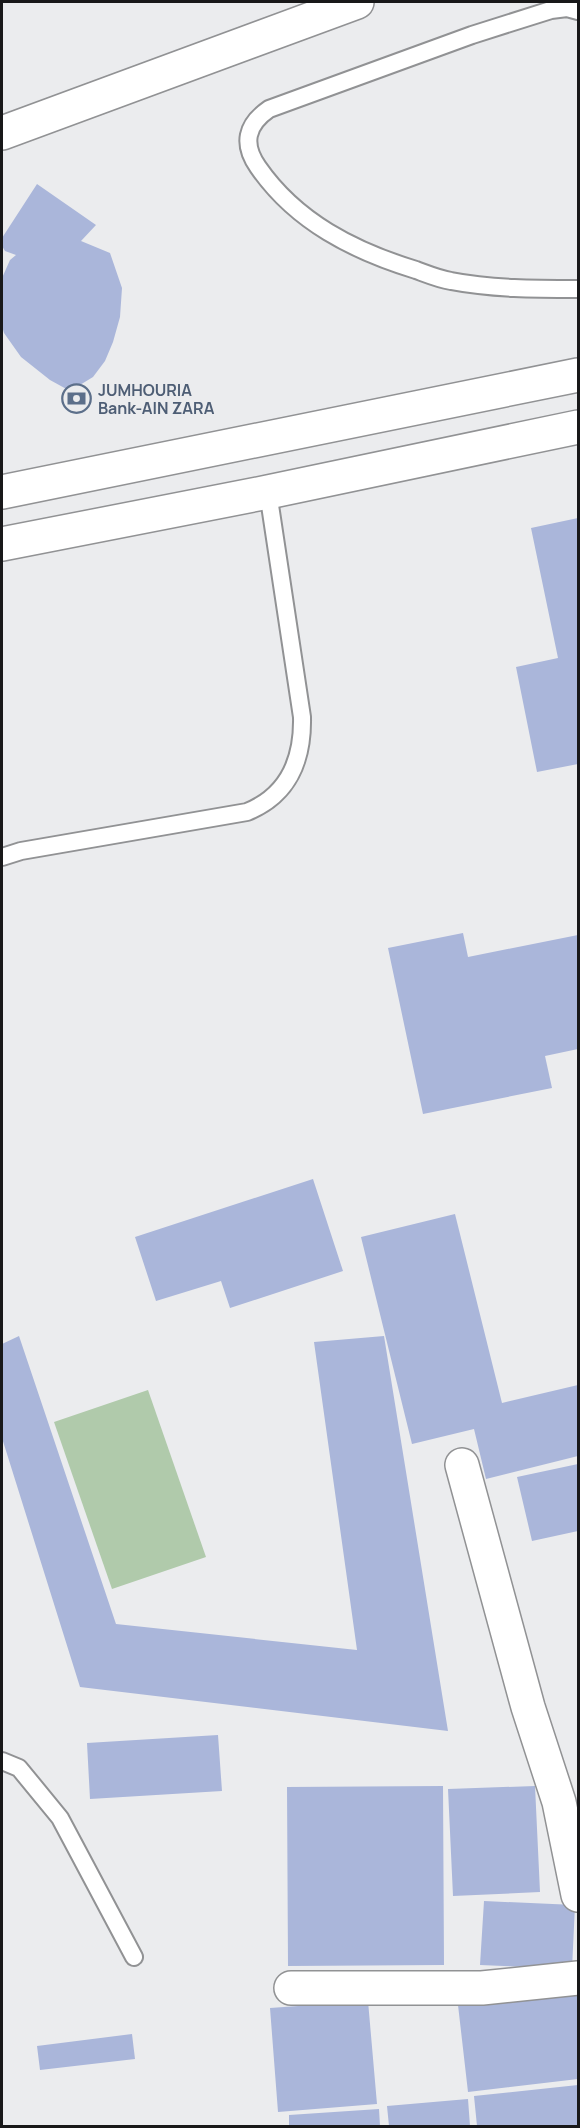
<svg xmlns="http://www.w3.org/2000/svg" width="580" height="2128" viewBox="0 0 580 2128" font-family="Manrope,sans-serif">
<rect width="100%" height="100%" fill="#ebecee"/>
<!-- pitch -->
<path fill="#b0caab" d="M148 1390 206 1557 112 1589 54 1422Z"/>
<!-- building -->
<path fill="#aab6da" d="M37 184 96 225 81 241 110 253 122 288 120 317 113 342 105 361 93 377 70 391 50 380 21 357 4 333 2 326V278L10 260 16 255 5 251 2 246V238Z
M578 518V764L537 772 516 667 558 658 531 528Z
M463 933 468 957 578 935V1049L545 1056 552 1088 423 1114 388 948Z
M313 1179 343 1271 230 1308 221 1281 156 1301 135 1237Z
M455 1214 502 1403 578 1385V1456L486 1479 474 1429 412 1444 361 1237Z
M19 1336 116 1624 357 1650 314 1342 384 1336 448 1731 80 1687 2 1438V1344Z
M578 1464V1531L532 1541 517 1477Z
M218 1735 222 1791 90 1799 87 1743Z
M443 1786 444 1965 288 1966 287 1787Z
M535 1786 540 1892 453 1896 448 1789Z
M484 1901 575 1905 572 1969 480 1965Z
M578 1991V2079L468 2092 458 2005Z
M368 2001 377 2104 278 2112 270 2008Z
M132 2034 135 2059 40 2070 37 2046Z
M578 2085V2126H477L474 2096Z
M468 2099 470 2126H389L387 2106Z
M379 2109 380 2126H289V2115Z"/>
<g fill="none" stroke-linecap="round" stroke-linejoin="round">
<defs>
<path id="lane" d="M578 11 567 8 551 10 472 35 269 109C246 125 242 144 258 167 296 222 354 251 416 270 427 274 439 279 451 281 492 289 536 289 578 289
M2 857 21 851 247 812C289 795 303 759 302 717L268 492
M2 1761 19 1768 60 1818 134 1957"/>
<path id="street" d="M2 133 357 2
M462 1465 528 1707 559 1802 578 1895
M291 1988H482L578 1978"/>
<path id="highway" d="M2 492 578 375
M2 544 268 492 578 427"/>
</defs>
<!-- lane casing -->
<use href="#lane" stroke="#919294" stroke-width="20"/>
<!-- street casing -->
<use href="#street" stroke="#919294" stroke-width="36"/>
<!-- highway casing -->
<use href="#highway" stroke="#919294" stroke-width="36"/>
<!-- lane -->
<use href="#lane" stroke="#fff" stroke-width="16"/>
<!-- street -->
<use href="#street" stroke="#fff" stroke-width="33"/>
<!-- highway -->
<use href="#highway" stroke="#fff" stroke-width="33"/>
</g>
<!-- icons -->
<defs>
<symbol id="bank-ring" viewBox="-11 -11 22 22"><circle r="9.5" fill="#ebecee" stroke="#5c6f8a" stroke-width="1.5"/><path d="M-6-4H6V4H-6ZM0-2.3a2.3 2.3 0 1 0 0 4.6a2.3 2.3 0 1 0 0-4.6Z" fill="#5c6f8a"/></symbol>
</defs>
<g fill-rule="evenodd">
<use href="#bank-ring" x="60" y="382" width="33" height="33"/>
</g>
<g text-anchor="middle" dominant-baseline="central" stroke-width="6" stroke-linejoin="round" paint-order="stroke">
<!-- service labels -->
<g font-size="16" font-weight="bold" fill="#4e5e75" stroke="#ebecee" text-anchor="start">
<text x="98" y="390">JUMHOURIA<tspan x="98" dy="18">Bank-AIN ZARA</tspan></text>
</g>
</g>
<!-- border -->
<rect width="580" height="2128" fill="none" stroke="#181819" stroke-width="6"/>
</svg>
